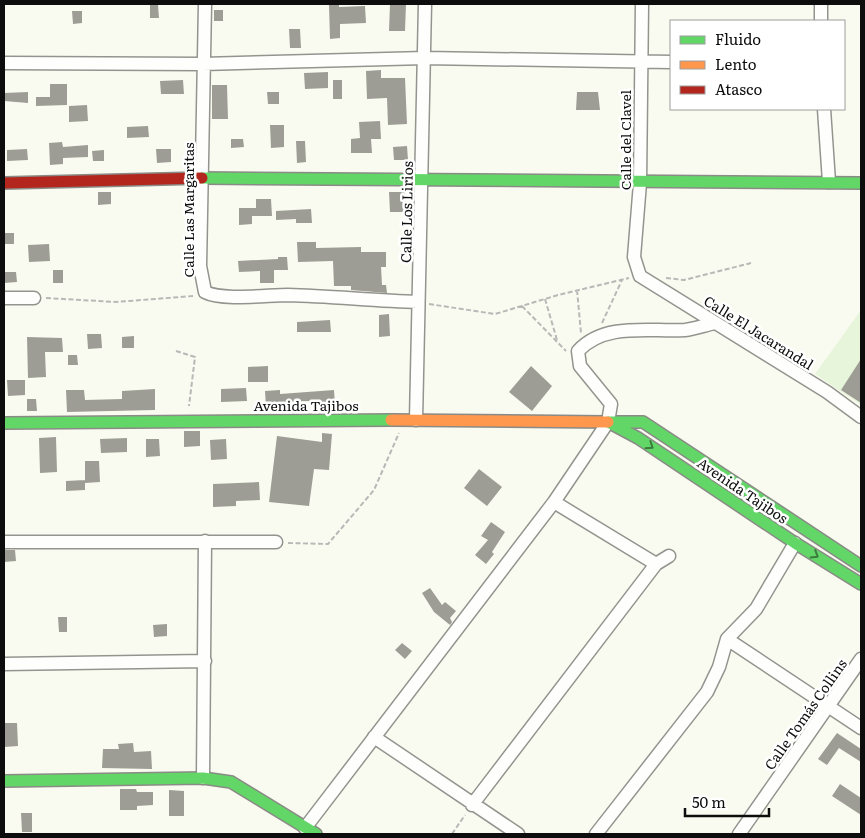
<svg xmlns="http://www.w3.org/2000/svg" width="865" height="838" viewBox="0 0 865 838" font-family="Literata,serif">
<rect width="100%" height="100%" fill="#fafbf0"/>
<!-- pitch -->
<path fill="#e7f5da" d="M861 310V405L815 374Z"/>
<!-- building -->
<path fill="#9d9d96" d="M390 4H406L405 31H389Z
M150 5H158L159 18H150Z
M329 5H339V7L365 6 366 23 340 24V38L330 39Z
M214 10H223V21H214Z
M72 11H82V23L73 24Z
M289 29H300L301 48H290Z
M381 70V78H405L407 124 388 125 387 98 367 99 366 71Z
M328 72V88L305 89 304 73Z
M183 80 184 94H161L160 81Z
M333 80H342V99H333Z
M50 84H67V105L36 106V97H50Z
M212 85H227L228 119H212Z
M28 92V103L4 101V93Z
M267 92H279V104H268Z
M577 92H598L600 110H576Z
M87 105 88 121 69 122V106Z
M380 121 381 139H371L372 153H351V139L360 138 359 122Z
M270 125H284V147L271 148Z
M148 126 149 137 127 138V127Z
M231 139H243L244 147 231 148Z
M296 141H305L306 162 297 163Z
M62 142 63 147 88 145V157L63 158V164L50 165 49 143Z
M407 146 408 160H394L393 147Z
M27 149 28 160 7 161V150Z
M156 149H171V162L157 163Z
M104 150V161H93L92 151Z
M98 192H111V204L98 205Z
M389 192H405L406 212H390Z
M256 199H271L272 216H252V224L239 225V208H256Z
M311 209 312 223H296V219L276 220V211Z
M4 233H14V244H4Z
M297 242H316V248L361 247V252H386V267H381L382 285H386L387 293 351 290V286H334L333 261 298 262Z
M49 244 50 261 29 262 28 245Z
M278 257H287L288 270H274V283H260V271L239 272 238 261 278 259Z
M53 270H63V283H53Z
M4 272H16L17 282 4 283Z
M389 314 390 336 379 337V315Z
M330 320 331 332H297V322Z
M87 334H101L102 348 88 349Z
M134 336V348H122V337Z
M27 337 62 338 63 352H45L46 377 28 378Z
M68 355H77L78 365H68Z
M861 359V403L841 390Z
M268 366V382H248V367Z
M531 366 552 386 532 411 509 392Z
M7 380H25V395L8 396Z
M246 388 247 401 221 402V389Z
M155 389V410L67 412 66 390H84L85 400 122 399V391Z
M280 390V394L334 390 335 405 310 406V401L280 402V406L266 407 265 391Z
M27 399H36L37 411H27Z
M184 431H200V446L184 447Z
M322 433 332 434 329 470 314 469 309 506 269 502 277 436 322 442Z
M56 437 57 472 40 473 39 438Z
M127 438V452L101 453 100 439Z
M146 439H159L160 456 146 457Z
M226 439 227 459 211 460 210 440Z
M85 461H99L100 482 85 483Z
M479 469 502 487 487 506 464 488Z
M85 480V490L66 491V481Z
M259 482 260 500 236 501V506L213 507V484Z
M491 522 505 532 492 552 494 554 486 564 475 555 488 540 481 536Z
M4 550H15L16 561 4 562Z
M430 588 442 605 445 602 456 611 450 618 452 622 450 625 434 612 422 593Z
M58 617H67V632H59Z
M167 624V636L154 637 153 625Z
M402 643 412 651 405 659 395 650Z
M4 723H17L18 746 4 747Z
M837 733 861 749V762L839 748 827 765 818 759Z
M133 743 134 752 151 751 152 769 102 768 103 749H119L118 744Z
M840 784 861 798V815L832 796Z
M120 789H136L137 792H153V805L137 806V810H120Z
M169 790 184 791V816H169Z
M21 813H32V832H22Z"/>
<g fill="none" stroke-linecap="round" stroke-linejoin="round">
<defs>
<path id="street" d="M205 4 200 266 205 292C222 301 268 295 288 295 332 296 375 301 418 302
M642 4 640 183 634 257 640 276 827 392 861 417
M821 4V21
M4 63 203 64 425 58 671 62
M824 109 829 182
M4 298H34
M416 420 425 4
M554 502 656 564 669 556
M4 542H276
M727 639 861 728
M4 664 205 661
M374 737 518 834
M203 778 205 541
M472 805 656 564
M305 828 554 502 608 422 611 404 580 366 578 351C605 322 649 332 685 330 695 329 705 325 715 323
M596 834 707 692 719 667 727 639 756 609 795 543
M739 834 861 659"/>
<path id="fast" d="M202 178 861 183
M608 422H643L861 566
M4 423 391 420
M610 423 638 438 795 543 861 584
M4 781 203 778 231 782 316 834"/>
<path id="slow" d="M391 420 608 422"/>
<path id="jam" d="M4 183 202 178"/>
</defs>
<!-- street casing -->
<use href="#street" stroke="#94948f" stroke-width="15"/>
<!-- fast casing -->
<use href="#fast" stroke="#8a8b86" stroke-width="14"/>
<!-- slow casing -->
<use href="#slow" stroke="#8a8b86" stroke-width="14"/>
<!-- jam casing -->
<use href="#jam" stroke="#8a8b86" stroke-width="14"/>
<!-- path -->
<path stroke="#b8b8b6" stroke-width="2" stroke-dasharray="5 2.5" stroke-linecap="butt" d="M666 278 684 280 751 263
M577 290 581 333
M46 298 116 302 193 296
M545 299 557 340
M429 304 495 314 558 295 629 278
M522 306 566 351
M602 323 622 280
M176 351 195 357 189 406
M288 543 328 544 374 490 399 433
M452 834 465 815"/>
<!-- street -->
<use href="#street" stroke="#fefefd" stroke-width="12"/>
<!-- fast -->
<use href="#fast" stroke="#63d668" stroke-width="11"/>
<!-- slow -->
<use href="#slow" stroke="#ff974d" stroke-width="11"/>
<!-- jam -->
<use href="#jam" stroke="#b3261e" stroke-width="11"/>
</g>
<!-- one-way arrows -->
<defs><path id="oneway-chevron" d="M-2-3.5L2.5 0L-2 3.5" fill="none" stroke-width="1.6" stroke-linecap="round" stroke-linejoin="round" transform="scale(1.25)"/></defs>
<g stroke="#3c7c3f">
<use href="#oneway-chevron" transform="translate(650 446) rotate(34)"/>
<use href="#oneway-chevron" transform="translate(815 555) rotate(32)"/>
</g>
<g text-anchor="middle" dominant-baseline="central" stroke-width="5" stroke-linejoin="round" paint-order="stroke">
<!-- street labels -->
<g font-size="14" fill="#0d0d0d" stroke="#fff">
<text transform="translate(625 140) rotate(-90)">Calle del Clavel</text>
<text transform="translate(188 210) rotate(-90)">Calle Las Margaritas</text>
<text transform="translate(406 212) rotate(-89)">Calle Los Lirios</text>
<text transform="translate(759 332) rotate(32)">Calle El Jacarandal</text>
<text x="306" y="405">Avenida Tajibos</text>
<text transform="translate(743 490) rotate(34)">Avenida Tajibos</text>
<text transform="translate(805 714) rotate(-55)">Calle Tomás Collins</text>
</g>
</g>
<!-- border -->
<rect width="865" height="838" fill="none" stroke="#0d0d0d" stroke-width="10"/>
<!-- legend -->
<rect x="670" y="20" width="175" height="90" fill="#ffffff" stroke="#9e9e9e"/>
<rect x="680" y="36" width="25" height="8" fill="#63d668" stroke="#9e9e9e"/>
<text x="715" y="45" font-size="15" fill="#0d0d0d">Fluido</text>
<rect x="680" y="61" width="25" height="8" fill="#ff974d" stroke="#9e9e9e"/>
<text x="715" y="70" font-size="15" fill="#0d0d0d">Lento</text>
<rect x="680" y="86" width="25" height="8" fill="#b3261e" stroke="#9e9e9e"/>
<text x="715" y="95" font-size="15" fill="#0d0d0d">Atasco</text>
<!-- scale -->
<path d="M685 808v8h84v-8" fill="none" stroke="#0d0d0d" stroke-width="2.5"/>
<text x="692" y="808" font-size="15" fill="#0d0d0d" stroke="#ffffff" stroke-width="4" paint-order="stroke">50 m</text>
</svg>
